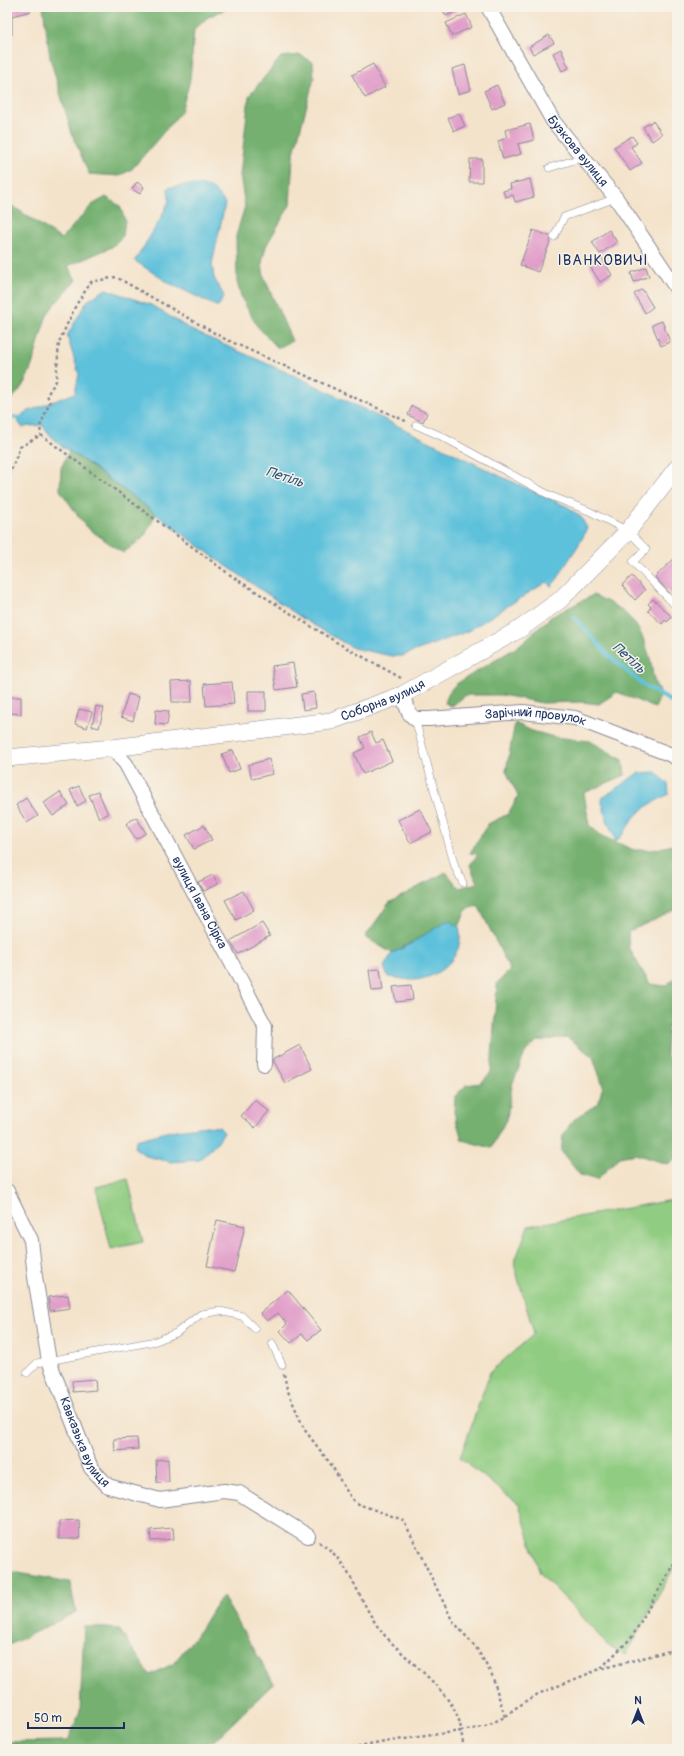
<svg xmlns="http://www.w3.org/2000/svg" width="684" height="1756" viewBox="0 0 684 1756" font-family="Pangolin,sans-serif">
<rect width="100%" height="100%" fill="#f7f3e8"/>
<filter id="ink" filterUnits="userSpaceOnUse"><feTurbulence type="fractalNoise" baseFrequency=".025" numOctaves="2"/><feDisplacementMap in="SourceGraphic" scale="8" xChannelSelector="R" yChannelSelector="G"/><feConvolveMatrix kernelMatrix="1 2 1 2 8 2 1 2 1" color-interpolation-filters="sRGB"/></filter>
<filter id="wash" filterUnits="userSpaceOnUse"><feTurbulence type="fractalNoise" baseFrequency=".012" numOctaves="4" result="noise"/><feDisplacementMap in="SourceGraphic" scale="16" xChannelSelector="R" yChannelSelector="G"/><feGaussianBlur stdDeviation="0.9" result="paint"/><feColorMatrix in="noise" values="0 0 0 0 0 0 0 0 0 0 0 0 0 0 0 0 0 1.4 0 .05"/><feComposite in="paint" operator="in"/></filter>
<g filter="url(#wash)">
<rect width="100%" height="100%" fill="#f4e3cb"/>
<!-- green -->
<path fill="#90cc81" stroke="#567e70" d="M128 1179 143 1242 111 1249 96 1187Z
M677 1199V1562L626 1655 607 1645 579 1613 540 1573 519 1504 460 1458 490 1372 534 1334 514 1264 528 1226Z"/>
<!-- forest -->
<path fill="#74b06f" stroke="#487066" d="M43 7H230L208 17 194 30 190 80 181 112 132 169 119 176 89 174 72 134 50 58Z
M300 55 313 62 314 78 293 157 290 205 266 246 262 262 264 277 292 341 278 348 257 326 242 299 237 282 236 236 245 206 240 175 249 96 281 57Z
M106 197 120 206 125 220 123 236 112 247 68 266 76 280C69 289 49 308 46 318 35 348 34 382 7 403V202L61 239 92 205Z
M69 451 85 462 156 514 144 537 123 553 86 527 60 490 61 468Z
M593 595C623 608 638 619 648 652 654 669 650 678 661 695L655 708 617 692 599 704 581 702 542 703 502 695H466L452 706 445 703 449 692 456 684 517 647 551 617Z
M515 723 532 731 554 737 590 741 623 760 625 775 584 793 589 825 602 836 634 850H652L677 844V909L628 932 629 948 650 984 665 986 677 977V1027L668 1024 666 1054 677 1075V1159L667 1164 635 1154 619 1157 597 1180 580 1175 561 1151 563 1136 572 1121 598 1103 603 1086 593 1057 567 1037 537 1041 525 1053 512 1085 507 1118 491 1148 462 1140 454 1112 455 1096 466 1085 481 1083 491 1072 497 983 510 970 478 905 466 910 459 927 451 921 392 953 365 937 389 903 446 872 459 888 477 883 470 865 478 854 470 853 488 824 508 814 518 796 506 771Z
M7 1571 70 1582 76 1612 7 1646Z
M223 1597 274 1683 215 1740 187 1749H7V1742L68 1741 80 1712 84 1626 119 1629 150 1675 173 1664 198 1633 214 1607Z"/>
<!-- water -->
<path fill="#5dc1db" stroke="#3c789c" d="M184 185C205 185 214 185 225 204L212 264 214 278 224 296 218 307 169 283 135 261 160 220 169 201 168 188C174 186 179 187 184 185Z
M106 289 151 305 193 331 304 380 502 477 568 507 581 517 587 528C580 545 574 551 565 566 560 574 558 580 551 586L546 582 468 631 402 656H392L353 648 305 620 215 558 86 462 57 443 42 425 22 427 17 420 24 413 75 393 79 374 67 336 87 301Z
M656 772 668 784 669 794C656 801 641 808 633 819 627 827 624 835 616 841L608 823 601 799 638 773Z
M451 921 459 927C466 955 439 979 413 980 405 980 396 977 388 977L384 967 392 953 405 947 442 924Z
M206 1126 219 1127 224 1132 215 1145 199 1160 171 1162 146 1156 135 1148 136 1140 170 1131Z"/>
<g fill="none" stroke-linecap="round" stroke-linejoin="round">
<!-- stream -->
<path stroke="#5dc1db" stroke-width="4" d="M7 417 23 418
M574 617 608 655 642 684 677 705"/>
</g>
<g id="blocks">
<!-- building -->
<path fill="#e19ec9" d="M7 7H30L31 11 12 16V35H7Z
M441 7H457L459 10 446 16Z
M466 14 472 27 452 36 446 23Z
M549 35 554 43 533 54 529 47Z
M561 49 569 68 562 71 553 53Z
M373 64 385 87 365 98 352 75Z
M465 65 471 90 458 94 452 69Z
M497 85 505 103 492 109 484 91Z
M459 113 465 126 454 131 448 118Z
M653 121 662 134 652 141 643 127Z
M530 124 534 140 518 144 521 154 503 159 498 141 507 138 505 130Z
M632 136 637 143 631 147 642 163 630 171 614 147Z
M470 159H482V182H469Z
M530 179 534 197 515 202 513 195 505 197 503 191 511 189 510 184Z
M137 182 144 187 140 194 132 189Z
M533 230 552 237 538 272 520 265Z
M609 230 617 242 600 254 592 242Z
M602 258 612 275 600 282 589 265Z
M646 267 649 276 634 282 631 273Z
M642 289 653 307 645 313 634 294Z
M662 321 670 342 661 346 652 325Z
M412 406 427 413 423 422 408 415Z
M677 556V597L675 599 655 577Z
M632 576 645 590 635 600 622 585Z
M653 599 672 617 667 622 665 620 662 624 648 611 651 607 648 604Z
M293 663 297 687 276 690 272 666Z
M191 681 192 702H172L171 682Z
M232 682 234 704 206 706 204 684Z
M248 691H266V711H248Z
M314 692 316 708 303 710 301 694Z
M128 694 139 697 133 721 121 717Z
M7 697H21V714L7 713Z
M96 706 104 708 99 728 92 726Z
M79 709 92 712 87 728 75 724Z
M156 710 169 711 167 725 155 724Z
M371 732 376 743 383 740 392 761 363 774 354 753 365 748 360 737Z
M233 750 240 769 229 773 222 754Z
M269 759 273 774 252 779 248 765Z
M79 786 86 801 77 806 70 790Z
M98 791 108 814 99 818 89 795Z
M60 792 69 805 53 816 44 803Z
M26 798 38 816 27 823 16 805Z
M420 809 432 832 410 843 398 820Z
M136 817 146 833 136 839 126 824Z
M204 825 212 840 194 849 186 835Z
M213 875 218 884 203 891 198 882Z
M244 891 254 910 236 920 225 900Z
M262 923 270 936 238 954 230 941Z
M380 969 383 990 372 991 369 970Z
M411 985 413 1000 396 1002 393 987Z
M300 1045 312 1069 285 1083 272 1060Z
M255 1100 269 1111 255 1128 241 1116Z
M217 1220 245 1226 234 1272 207 1266Z
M288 1290 321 1330 308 1340 302 1334 291 1343 280 1331 287 1324 278 1313 267 1321 260 1313Z
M68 1295 70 1308 50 1311 48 1297Z
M95 1379 96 1390 73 1392 72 1381Z
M137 1438 138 1449 115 1451 114 1439Z
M168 1459 169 1482 157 1483 156 1460Z
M79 1520 80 1539H59V1521Z
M173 1528 174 1539 151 1541 150 1530Z"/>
</g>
</g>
<g filter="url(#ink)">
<use href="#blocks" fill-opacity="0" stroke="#888994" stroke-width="1"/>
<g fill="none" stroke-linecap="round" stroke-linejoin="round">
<defs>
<path id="service" d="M549 168 584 157
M554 237 564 217 616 198
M416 425 441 436 551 496 589 511 628 531 646 549 633 562 677 607
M415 719 455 867 463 883
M272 1343 282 1365
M27 1373 37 1363 156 1341 176 1333 201 1314 220 1311 242 1316 255 1329"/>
<g id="minor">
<path id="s1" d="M488 7 553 121 616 198 677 289"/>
<path id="s2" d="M402 695 409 713 415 719H429L523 712 575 718 669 754 677 758"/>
<path id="s3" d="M112 748 126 764 265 1026 264 1064"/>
<path id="s4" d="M7 1191 31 1240 35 1277 49 1361 91 1468 108 1486 160 1500 224 1491 239 1493 308 1536"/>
</g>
<g id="tertiary">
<path id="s5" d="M7 758 112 748 331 721 402 695 520 629 560 600 628 531 677 468"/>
</g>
</defs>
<!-- service casing -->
<use href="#service" stroke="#888994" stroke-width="8"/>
<!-- minor casing -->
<use href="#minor" stroke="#888994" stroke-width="16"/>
<!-- tertiary casing -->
<use href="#tertiary" stroke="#888994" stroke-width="18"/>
<!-- path -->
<path stroke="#888994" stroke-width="2.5" stroke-dasharray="3 3" stroke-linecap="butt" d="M7 481 20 447 41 435
M401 678 336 642 233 577 41 435 40 426 50 402 47 395 56 381 59 342 76 305 91 282 116 277 225 339 408 422
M284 1374 287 1389 304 1429 332 1466 344 1487 355 1503 403 1520 412 1537 452 1620 477 1649 492 1675 505 1717
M319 1542C351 1561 359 1603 381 1631 403 1659 459 1694 461 1731L390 1741 349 1749
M601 1668 632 1637 677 1558
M464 1749 461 1731 483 1727 505 1717 514 1709 538 1694 600 1669 677 1649"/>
<!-- service -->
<use href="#service" stroke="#fff" stroke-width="7"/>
<!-- minor -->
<use href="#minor" stroke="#fff" stroke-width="14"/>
<!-- tertiary -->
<use href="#tertiary" stroke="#fff" stroke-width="17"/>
</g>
</g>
<g text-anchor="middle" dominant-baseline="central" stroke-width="3" stroke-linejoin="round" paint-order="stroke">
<!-- street labels -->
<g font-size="13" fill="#1b2f5e" stroke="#f7f3e8">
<text stroke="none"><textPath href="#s1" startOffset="170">Бузкова вулиця</textPath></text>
<text stroke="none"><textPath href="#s5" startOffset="382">Соборна вулиця</textPath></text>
<text stroke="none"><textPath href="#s2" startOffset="149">Зарічний провулок</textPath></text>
<text stroke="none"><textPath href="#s3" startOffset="178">вулиця Івана Сірка</textPath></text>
<text stroke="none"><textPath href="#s4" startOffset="266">Кавказька вулиця</textPath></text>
</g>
<!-- water labels -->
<g font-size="14" font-style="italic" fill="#2c547d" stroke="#f7f3e8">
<text transform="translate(285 477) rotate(18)">Петіль</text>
<text transform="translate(629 658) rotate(42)">Петіль</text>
</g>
<!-- quarter labels -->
<g font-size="15" letter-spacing="1" fill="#1b2f5e" stroke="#f7f3e8">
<text x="603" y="260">ІВАНКОВИЧІ</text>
</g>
</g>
<!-- margin -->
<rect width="684" height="1756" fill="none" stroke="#f7f3e8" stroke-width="24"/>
<!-- north arrow -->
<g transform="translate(638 1710)" stroke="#f7f3e8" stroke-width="3" paint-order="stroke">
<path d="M0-3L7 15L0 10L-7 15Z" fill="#1b2f5e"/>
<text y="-6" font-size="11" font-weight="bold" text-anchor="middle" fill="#1b2f5e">N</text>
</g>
<!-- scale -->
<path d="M28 1722v6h96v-6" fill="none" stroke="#1b2f5e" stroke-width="2"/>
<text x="34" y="1722" font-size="12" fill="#1b2f5e" stroke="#f7f3e8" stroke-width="3" paint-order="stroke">50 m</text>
</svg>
